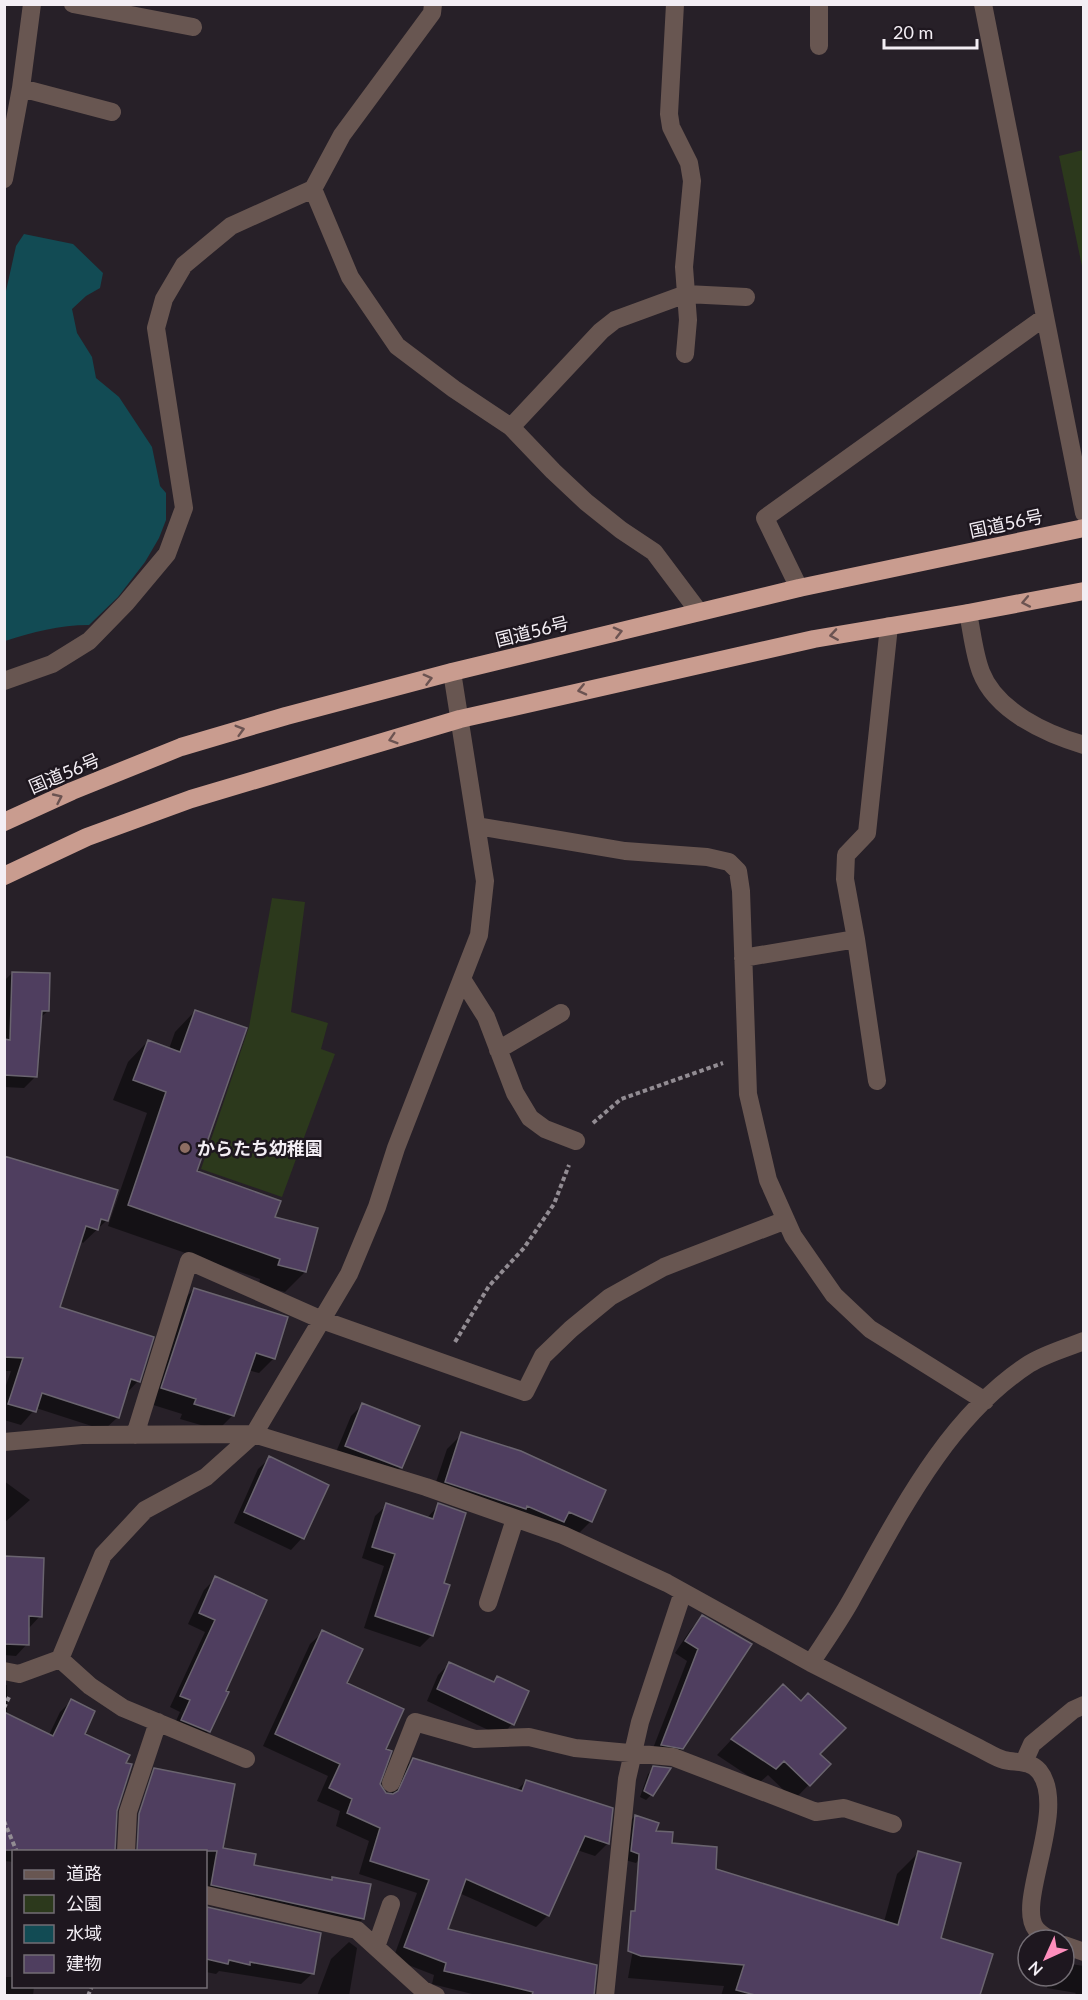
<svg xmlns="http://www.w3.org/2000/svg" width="1088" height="2000" viewBox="0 0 1088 2000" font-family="Lato,'Noto Sans JP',sans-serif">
<rect width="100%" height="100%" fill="#272028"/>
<!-- green -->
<path fill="#2c391c" d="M1083 150H1084L1083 271 1059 156Z
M272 898 305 902 291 1012 328 1023 321 1049 335 1054 282 1197 201 1169 249 1027Z"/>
<!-- water -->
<path fill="#124b54" d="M24 234 73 244 103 273 100 288 86 296 72 309 77 333 92 357 96 378 119 397 152 447 160 486 166 493V520L159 538 145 562 118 597 89 625C59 625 33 632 5 641L4 300 16 246Z"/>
<!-- shadow -->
<path fill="#0007" d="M12 973 48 1011 40 1018 36 1076 24 1088 4 1087V981Z
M195 1011V1172L273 1218 305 1272 285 1292 259 1285 260 1279 108 1226 147 1113 113 1100 128 1062 148 1041 169 1049 175 1032Z
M5 1157 116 1191 106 1221 83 1243 80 1241 58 1308 138 1381 125 1395 118 1417 104 1430 36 1408 21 1425 4 1420V1391L11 1371H4Z
M194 1289 274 1358 259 1373 248 1370 233 1415 218 1430 180 1419 182 1414 147 1403 179 1305Z
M363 1404 401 1467 389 1478 334 1457 351 1416Z
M462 1434 591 1521 576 1536 431 1497 447 1449Z
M270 1458 327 1486 302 1538 291 1550 234 1523 258 1469Z
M4 1481 30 1500 4 1523Z
M387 1505 427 1518 439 1505 442 1584 432 1635 420 1647 364 1628 384 1566 362 1558 375 1516Z
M4 1557 40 1616 29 1628 27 1644 16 1656 4 1655Z
M216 1578 224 1692 209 1731 197 1743 171 1732 180 1712 170 1707 205 1632 188 1624 204 1590Z
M702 1617 750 1645 682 1748 670 1760 650 1756 687 1661 675 1653 691 1629Z
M323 1632 345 1684 384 1750 378 1784 386 1795H391L401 1772 413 1759 516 1791 526 1781 608 1843 595 1856 577 1850 548 1915 536 1927 459 1893 446 1930 595 1966 592 1996H480L432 1984 434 1975 393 1959 417 1893 359 1874 369 1841 336 1826 340 1811 317 1801 328 1776 263 1746 310 1644Z
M450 1663 492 1683 497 1678 512 1724 501 1736 427 1701 438 1675Z
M4 1685H7V1715L49 1735 60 1712 71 1701 83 1735 124 1764 115 1811 113 1852H14V1862L4 1861Z
M768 1701 801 1703 824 1769 794 1800 768 1775 759 1783 717 1755Z
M654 1768 651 1795 646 1800 640 1797 648 1774Z
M168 1786 221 1849 252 1867 330 1881 333 1879 363 1919 351 1930 206 1897V1852H152Z
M635 1816 647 1851 636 1863 621 1859 624 1828Z
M918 1853 939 1939 991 1955 979 1996H721L724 1986 628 1978 648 1865 714 1870 884 1922 897 1874Z
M206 1908 320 1934 313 1973 301 1984 219 1971 216 1974 206 1972Z
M349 1942 357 1948 349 1996H317L331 1959Z
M1064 1963 1084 1966V1996H1073L1076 1993 1047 1988 1050 1976H1064Z
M4 1977H14V1986H34L33 1996H4Z"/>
<!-- building -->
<path fill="#4f3e5f" stroke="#6a646f" stroke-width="1.5" d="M12 972 50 973 49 1011H42L37 1077 4 1075V1039L10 1040Z
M195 1010 247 1028 197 1171 281 1201 275 1217 318 1228 306 1272 278 1265 280 1259 128 1205 166 1092 133 1080 148 1040 180 1052Z
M4 1156 118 1190 108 1221 101 1219 98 1230 86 1226 60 1307 154 1337 140 1382 131 1379 119 1418 42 1393 36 1412 8 1404 23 1358 4 1357Z
M194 1288 288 1317 275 1359 256 1353 234 1416 194 1404 196 1399 161 1388Z
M362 1403 420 1426 402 1468 345 1446Z
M461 1432 521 1451 606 1490 592 1522 569 1512 564 1522 527 1506 526 1509 445 1482Z
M269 1456 329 1485 304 1539 244 1512Z
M386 1503 433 1519 438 1503 466 1513 444 1583 450 1585 433 1636 375 1616 395 1554 372 1547Z
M4 1556 44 1558 42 1617 29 1616V1645L4 1644Z
M215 1576 267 1600 226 1691 229 1692 210 1732 181 1720 190 1700 180 1696 215 1620 199 1613Z
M702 1615 752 1644 683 1749 661 1745 698 1649 685 1641Z
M322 1630 363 1649 347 1683 404 1709 386 1749 392 1751 380 1784 386 1793 393 1794 398 1791 413 1758 522 1791 526 1780 613 1808 609 1844 585 1836 549 1916 466 1879 448 1929 597 1965 594 1995H532L533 1992 444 1971 446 1963 404 1947 429 1880 370 1861 380 1828 347 1813 352 1799 329 1788 340 1764 275 1734Z
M449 1662 494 1682 497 1676 529 1691 514 1725 437 1689Z
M783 1684 801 1701 808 1693 846 1728 820 1754 831 1764 810 1786 784 1761 776 1769 731 1739Z
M71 1699 95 1711 85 1734 130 1755 126 1763 132 1764 117 1811 115 1851 4 1850V1712L53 1736Z
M653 1766 671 1768 653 1796 644 1791Z
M154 1768 235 1784 223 1848 256 1854 254 1865 332 1880V1877L371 1884 364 1919 211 1885 217 1851H137L139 1814Z
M635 1815 659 1823 656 1831 673 1832 672 1843 717 1847 716 1869 898 1925 918 1851 961 1863 941 1938 993 1954 980 1995H755L736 1990 744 1965 641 1956 628 1951 631 1911H635L639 1854 631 1851Z
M207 1907 321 1933 314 1974 250 1962V1965L229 1960 228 1964 206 1959Z"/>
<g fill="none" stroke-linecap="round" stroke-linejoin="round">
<!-- path -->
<path stroke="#928c93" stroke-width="4" stroke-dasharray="4.5 3" stroke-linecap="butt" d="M593 1123 621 1099 723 1063
M455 1342 489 1286 524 1248 554 1204 569 1165
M4 1708 9 1697
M4 1821 17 1852
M88 1996 92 1986"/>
<!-- street -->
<path stroke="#685651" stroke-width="18" d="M73 4 193 27
M675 4 669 114 671 127 689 163 692 181 684 267 688 320 685 354
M983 4 1084 513
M819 46V4
M21 88 112 112
M4 179 21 88 32 4
M313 189 350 277 397 346 454 389 511 427 553 471 586 502 621 530 654 552 699 612
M511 427 601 331 615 320 686 294 746 297
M799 588 765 518 1045 317
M968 613C972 632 974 654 981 672 996 711 1046 734 1084 745
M4 681 52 664 89 641 126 603 167 554 184 508 156 328 164 299 184 265 231 226 313 189 342 135 432 13 433 4
M477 826 625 851 707 857 729 862 738 871 741 891 748 1094 768 1180 793 1236 834 1295 870 1329 985 1401
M743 958 856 939
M462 979 486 1017 515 1093 530 1118 545 1129 576 1141
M498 1050 561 1013
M877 1081 856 939 845 879 846 855 867 833 889 626
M135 1435 189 1261 322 1320 525 1392 543 1356 571 1329 610 1297 664 1267 786 1220
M4 1442 82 1435 254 1434 426 1487 563 1535 667 1583 811 1663 979 1748C987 1752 996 1758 1004 1760 1016 1763 1030 1760 1039 1771 1069 1808 1015 1903 1036 1929 1039 1933 1046 1937 1050 1940
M488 1603 515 1519
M60 1659 90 1686 123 1708 246 1759
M811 1663C824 1643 838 1623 850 1602 898 1517 945 1419 1029 1364 1045 1354 1066 1348 1084 1341
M4 1671 19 1674 60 1659 103 1555 145 1510 206 1477 254 1434 349 1274 377 1207 396 1148 479 935 485 881 452 672
M1024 1762 1032 1744 1073 1710 1084 1705
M391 1783 415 1722 475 1739 529 1737 575 1748 673 1757 816 1812 844 1808 893 1824
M126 1852 128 1812 158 1722
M206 1895 357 1930 423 1990 436 1996
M1064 1945 1084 1952
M376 1947 391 1904
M605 1996 627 1779 640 1722 683 1592"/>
<!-- highway -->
<path stroke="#c99c8f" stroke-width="18" d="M4 822 72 791 181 747 286 716 452 672 799 588 1084 528
M4 876 87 837 191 799 460 719 814 639 968 613 1084 591"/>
</g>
<!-- one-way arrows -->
<defs><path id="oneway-chevron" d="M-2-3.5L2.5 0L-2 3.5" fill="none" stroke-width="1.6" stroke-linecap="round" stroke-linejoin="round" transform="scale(1.5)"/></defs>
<g stroke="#6b5351">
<use href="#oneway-chevron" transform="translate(1026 602) rotate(169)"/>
<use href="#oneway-chevron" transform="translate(618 632) rotate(-14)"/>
<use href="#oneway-chevron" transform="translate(834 635) rotate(171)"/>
<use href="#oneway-chevron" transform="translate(428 679) rotate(-15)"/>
<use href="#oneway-chevron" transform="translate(582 690) rotate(167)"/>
<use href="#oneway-chevron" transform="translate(240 730) rotate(-16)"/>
<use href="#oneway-chevron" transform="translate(393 739) rotate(163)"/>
<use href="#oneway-chevron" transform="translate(58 798) rotate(-25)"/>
</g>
<!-- markers -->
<circle fill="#8d6e63" stroke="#1e171f" stroke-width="2" cx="185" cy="1148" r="6"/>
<g text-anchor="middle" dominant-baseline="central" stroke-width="5" stroke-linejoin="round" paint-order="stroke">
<!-- street labels -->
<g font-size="18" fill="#f3eef4" stroke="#1e171f">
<text transform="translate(1006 523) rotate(-12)">国道56号</text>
<text transform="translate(532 631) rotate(-14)">国道56号</text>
<text transform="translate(64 773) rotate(-23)">国道56号</text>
</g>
<!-- poi labels -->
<g font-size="18" font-weight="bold" fill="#f3eef4" stroke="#1e171f" text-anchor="start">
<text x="197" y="1148">からたち幼稚園</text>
</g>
</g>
<!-- border -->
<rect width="1088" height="2000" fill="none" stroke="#f3eef4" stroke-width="12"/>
<!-- legend -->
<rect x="12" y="1850" width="195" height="138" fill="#1e171f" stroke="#736d74" stroke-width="1.5"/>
<rect x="24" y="1870" width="30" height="9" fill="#685651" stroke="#736d74" stroke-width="1.5"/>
<text x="66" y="1880" font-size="18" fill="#f3eef4">道路</text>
<rect x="24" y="1895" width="30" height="18" fill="#2c391c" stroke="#736d74" stroke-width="1.5"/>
<text x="66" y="1910" font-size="18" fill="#f3eef4">公園</text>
<rect x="24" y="1925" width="30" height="18" fill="#124b54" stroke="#736d74" stroke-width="1.5"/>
<text x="66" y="1940" font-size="18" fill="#f3eef4">水域</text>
<rect x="24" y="1955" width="30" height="18" fill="#4f3e5f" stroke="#736d74" stroke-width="1.5"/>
<text x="66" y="1970" font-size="18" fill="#f3eef4">建物</text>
<!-- north arrow -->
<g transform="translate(1046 1958) rotate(225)"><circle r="28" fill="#1e171f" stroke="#736d74" stroke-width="1.5"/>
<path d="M0-4.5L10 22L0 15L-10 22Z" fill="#fe8ebc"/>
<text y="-9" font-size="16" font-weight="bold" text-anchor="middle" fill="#f3eef4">N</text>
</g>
<!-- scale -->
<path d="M884 39v9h93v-9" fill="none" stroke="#f3eef4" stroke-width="3"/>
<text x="893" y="39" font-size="18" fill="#f3eef4" stroke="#1e171f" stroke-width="4.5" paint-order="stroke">20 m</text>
</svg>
